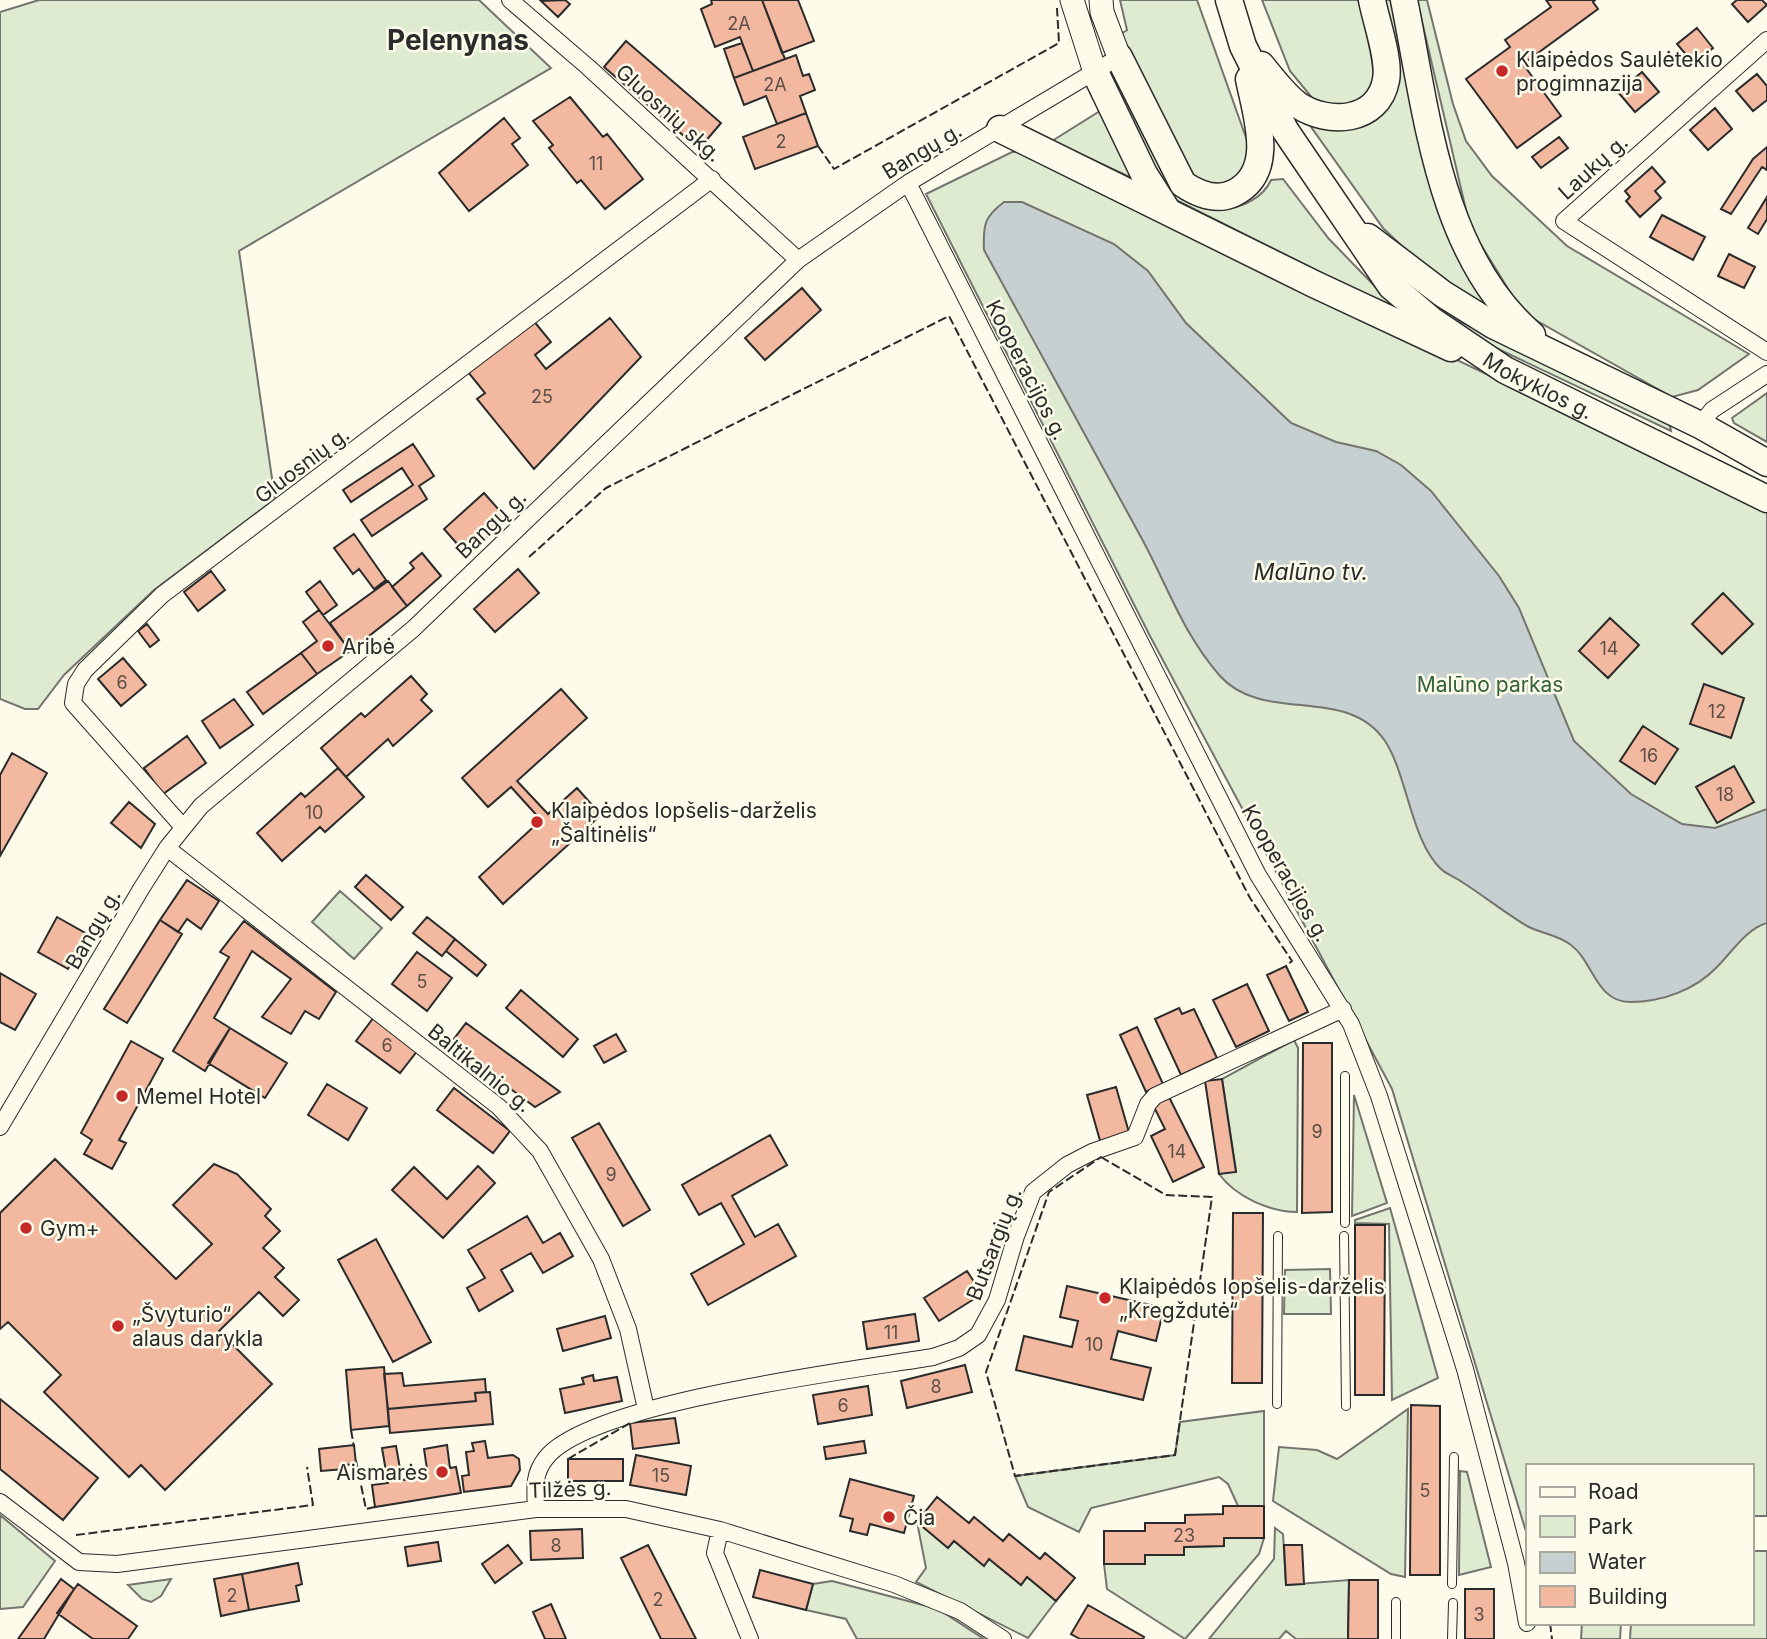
<svg xmlns="http://www.w3.org/2000/svg" width="1767" height="1639" viewBox="0 0 1767 1639" font-family="Inter,sans-serif">
<rect width="100%" height="100%" fill="#fdfbea"/>
<!-- green -->
<path fill="#deebd1" stroke="#74746e" stroke-width="2" d="M39 0H479L551 68 239 251 275 499 154 590 64 675 38 709H25L0 699V12Z
M1120 0H1197L1249 146 1241 182 1225 188 1194 183 1121 34 1127 30Z
M1262 0H1363L1378 66 1374 90 1356 105H1318L1290 71Z
M1385 0H1394L1432 193 1452 242 1489 304 1488 309 1424 267 1383 228 1309 124C1331 131 1350 133 1371 120Z
M1417 0H1427L1453 104 1466 141 1492 176 1567 246 1749 354 1698 390 1672 397 1523 313 1470 227Z
M1127 95 1165 175 1223 209C1242 208 1263 198 1271 180L1283 179 1329 239 1394 306 1370 297 1174 199 1164 188 1121 98Z
M1100 111 1132 178 1052 141Z
M1012 152H1024L1767 509V1516H1751V1466H1527V1535L1392 1089 1150 636 926 194Z
M1396 276 1461 322 1669 422 1671 431 1494 347 1440 315Z
M1767 393V442L1734 423 1732 418Z
M340 891 382 928 354 959 312 922Z
M1294 1040 1298 1048 1297 1212C1270 1212 1236 1197 1219 1174L1236 1171 1222 1079Z
M1354 1095 1387 1203 1352 1216Z
M1390 1208 1438 1378 1392 1400 1389 1224 1355 1223V1220Z
M1330 1269 1331 1314H1284L1285 1270Z
M1408 1409 1405 1577 1391 1574 1273 1501 1279 1447 1317 1450 1337 1459Z
M1264 1411V1506H1238L1228 1484 1219 1477 1091 1508 1079 1532 1028 1507 1015 1476 1175 1455 1180 1422Z
M1460 1471 1467 1472 1491 1567 1459 1575Z
M0 1515 55 1561 23 1607 0 1609Z
M917 1522 948 1547 954 1541 984 1565 989 1559 1021 1585 1027 1577 1056 1601 1028 1638 916 1582 926 1568Z
M1275 1528 1283 1534 1286 1585 1349 1580 1348 1639H1296L1286 1631 1279 1639H1209L1274 1559Z
M1224 1538H1264L1259 1554 1185 1639 1107 1589 1104 1564 1145 1555 1184 1554V1547L1223 1546Z
M1751 1551H1767V1639H1630L1631 1623H1751Z
M171 1579 161 1596 151 1602 142 1599 128 1585Z
M832 1581 938 1609 984 1639H857L846 1619 806 1610 813 1584Z
M1582 1623H1621L1620 1639H1581Z"/>
<!-- water -->
<path fill="#c7d0d0" stroke="#74746e" stroke-width="2" d="M1004 202H1022L1114 244 1148 271 1186 323 1291 423 1336 442 1376 451 1401 465 1431 491 1499 576 1519 608 1574 741 1631 794 1682 824 1715 828 1767 809V923C1746 929 1732 952 1717 967 1695 990 1662 1002 1630 1002 1596 1002 1593 961 1571 945 1557 934 1542 934 1527 926 1505 913 1484 896 1462 882 1455 877 1446 874 1441 869 1411 841 1407 774 1385 741 1346 684 1264 725 1220 676 1183 634 1168 587 1142 539 1089 443 1037 346 984 250 983 225 984 217 1004 202Z"/>
<!-- building -->
<path fill="#f2b8a0" stroke="#2b2b2b" stroke-width="2" d="M565 0 570 4 558 17 541 1Z
M711 0H762L785 59 753 71 740 37 715 47 701 9 712 4Z
M762 0H798L814 41 782 53Z
M1546 0H1595L1593 2 1598 9 1523 64 1561 116 1517 148 1466 79 1510 47 1505 40 1551 7Z
M1737 0H1762L1767 5 1748 22 1732 4Z
M1697 28 1713 48 1694 64 1677 44Z
M626 41 721 123 699 149 604 67Z
M742 43 753 71 734 78 724 49Z
M796 55 803 76 809 74 815 90 800 96 806 113 777 124 766 96 744 105 734 78Z
M1642 72 1659 92 1635 112 1618 92Z
M1757 74 1767 86V100L1753 111 1736 91Z
M570 97 603 137 607 134 643 179 605 209 581 180 577 183 549 148 553 145 533 121Z
M1715 108 1732 129 1708 150 1690 130Z
M806 113 818 146 755 169 743 137Z
M504 118 520 138 512 144 528 165 469 211 439 173Z
M1559 137 1568 148 1541 168 1532 157Z
M1767 147V170L1762 167 1731 214 1721 209 1753 159Z
M1652 167 1665 182 1655 191 1661 198 1640 217 1626 201 1630 197 1625 191Z
M1767 197V219L1758 234 1748 228Z
M1662 215 1705 237 1693 260 1650 237Z
M1729 254 1755 267 1744 288 1718 276Z
M802 288 821 310 765 360 745 338Z
M610 318 641 357 534 469 477 399 485 393 468 372 533 320 551 342 535 355 546 369Z
M413 444 434 476 419 486 427 499 372 536 361 520 413 485 402 468 351 502 343 490Z
M484 493 507 519 467 555 444 529Z
M354 534 386 580 374 589 359 569 353 574 334 548Z
M422 553 441 576 407 606 392 587 414 568 410 563Z
M518 569 539 593 495 632 474 609Z
M211 571 225 590 198 611 184 592Z
M320 581 337 605 323 615 306 592Z
M388 581 407 606 350 651 330 623Z
M1723 593 1753 624 1722 654 1692 624Z
M319 610 350 651 317 674 301 653 317 641 303 622Z
M1610 618 1639 645 1608 678 1579 651Z
M147 624 159 640 150 647 138 631Z
M301 653 317 674 263 714 247 692Z
M123 658 146 685 121 706 98 679Z
M411 676 427 694 421 700 432 711 393 746 388 739 346 777 321 748 361 713 365 717Z
M1704 684 1744 698 1731 738 1690 724Z
M561 689 587 718 517 781 548 814 577 788 601 815 503 904 479 877 541 820 511 787 488 807 462 778Z
M234 699 253 725 220 748 202 721Z
M1643 726 1678 749 1655 784 1620 761Z
M187 736 206 763 163 794 144 768Z
M12 753 47 773 0 856V775Z
M1734 766 1754 802 1717 823 1696 787Z
M338 768 364 797 325 832 320 827 282 861 257 833 301 793 305 797Z
M129 802 155 824 141 848 111 823Z
M366 875 403 907 391 920 355 887Z
M187 880 219 901 201 929 187 919 178 932 160 920Z
M57 917 87 934 68 969 38 952Z
M427 917 455 939 442 956 413 933Z
M160 920 182 934 127 1023 104 1009Z
M244 921 336 992 319 1019 305 1011 291 1034 262 1017 291 979 252 951 214 1018 230 1028 205 1071 173 1051 229 957 220 952Z
M455 939 486 965 477 976 446 951Z
M417 952 452 978 427 1011 392 984Z
M1286 966 1308 1012 1289 1021 1267 975Z
M0 973 36 994 15 1030 0 1022Z
M1247 984 1269 1031 1236 1047 1213 1000Z
M521 990 578 1039 563 1057 506 1008Z
M1179 1008 1182 1014 1194 1009 1217 1058 1181 1075 1155 1019Z
M374 1017 418 1050 400 1073 356 1041Z
M466 1023 560 1092 535 1107 450 1044Z
M1137 1027 1163 1084 1146 1092 1120 1035Z
M230 1028 287 1063 265 1098 208 1063Z
M616 1034 626 1051 604 1063 594 1046Z
M131 1041 163 1059 119 1140 126 1143 112 1169 84 1154 92 1140 81 1133Z
M1303 1043H1332V1212L1302 1213Z
M1222 1079 1236 1172 1219 1174 1205 1081Z
M327 1084 367 1108 348 1140 308 1115Z
M1116 1087 1130 1136 1101 1144 1087 1095Z
M454 1088 510 1131 493 1153 437 1110Z
M1169 1097 1204 1167 1173 1182 1151 1136 1165 1129 1153 1105Z
M599 1123 650 1210 623 1226 572 1138Z
M770 1135 787 1165 732 1196 755 1237 778 1224 796 1256 708 1305 691 1274 744 1244 721 1203 699 1215 682 1185Z
M55 1159 176 1279 212 1244 173 1205 214 1164 237 1174 271 1209 265 1216 280 1231 263 1248 284 1268 275 1277 299 1300 283 1316 259 1292 219 1331 272 1384 165 1490 141 1465 129 1477 44 1392 61 1375 8 1322 0 1329V1213Z
M478 1166 495 1183 443 1238 392 1190 414 1167 447 1199Z
M1233 1213H1263L1262 1383H1232Z
M527 1216 543 1243 560 1233 573 1256 543 1273 531 1253 501 1270 513 1291 479 1311 467 1288 485 1278 468 1250Z
M1355 1225H1385L1384 1395H1355Z
M376 1239 431 1342 393 1362 338 1260Z
M967 1271 982 1294 939 1321 924 1298Z
M1067 1286 1164 1308 1156 1341 1118 1331 1111 1359 1151 1368 1143 1400 1016 1370 1024 1336 1072 1347 1078 1321 1060 1317Z
M915 1314 919 1341 867 1349 863 1322Z
M605 1316 611 1338 563 1351 557 1329Z
M965 1365 972 1392 907 1408 901 1381Z
M384 1367 389 1426 351 1430 346 1370Z
M402 1373 404 1386 485 1379 486 1392 475 1393 476 1401 388 1409 384 1374Z
M593 1375 594 1381 617 1377 622 1401 565 1413 560 1389 584 1384 582 1378Z
M868 1386 872 1415 818 1424 813 1395Z
M490 1392 493 1424 390 1433 388 1409 476 1401 475 1393Z
M0 1399 98 1478 63 1520 0 1469Z
M1411 1405 1440 1406V1575H1410Z
M675 1418 679 1443 633 1449 630 1423Z
M485 1441 488 1458 513 1455 519 1459 520 1470 511 1486 464 1492 462 1476 469 1475 466 1452 474 1451 472 1443Z
M864 1441 866 1453 826 1459 824 1447Z
M354 1445 356 1464 345 1465V1469L321 1471 319 1449Z
M447 1445 450 1468 456 1467 461 1493 375 1507 372 1485 388 1483 382 1448 396 1446 402 1480 428 1476 424 1449Z
M636 1455 691 1466 686 1495 630 1485Z
M568 1459H623V1481H568Z
M850 1479 914 1496 904 1533 870 1524 867 1535 850 1531 853 1519 840 1516Z
M937 1497 969 1523 974 1517 1003 1541 1009 1534 1040 1559 1045 1553 1075 1578 1056 1601 1027 1577 1021 1585 989 1559 984 1566 954 1541 948 1548 917 1522Z
M1223 1506H1264V1538H1224V1546L1184 1547V1555H1145V1564H1104V1531H1145V1523H1185V1515L1223 1514Z
M582 1529 583 1558 531 1560 530 1531Z
M438 1542 441 1561 408 1566 405 1547Z
M508 1545 522 1563 495 1583 482 1564Z
M648 1545 696 1639H661L621 1558Z
M1284 1545H1302L1304 1584 1286 1585Z
M298 1563 302 1584 296 1586 299 1601 249 1610 242 1574Z
M760 1570 813 1584 806 1610 753 1597Z
M242 1574 249 1610 221 1616 214 1579Z
M61 1579 74 1589 44 1639H18Z
M1349 1580H1378V1639H1348Z
M78 1584 137 1626 128 1639H93L57 1613Z
M1465 1589H1494V1639H1465Z
M551 1604 566 1639H545L533 1612Z
M1088 1605 1144 1637 1143 1639H1080L1071 1634Z"/>
<g fill="none" stroke-linecap="round" stroke-linejoin="round">
<defs>
<path id="service" d="M1345 1076V1223
M1344 1236 1346 1406
M1277 1404 1278 1236
M1452 1584 1454 1457
M1396 1639V1602
M1452 1639 1453 1603"/>
<path id="minor" d="M510 0 588 67 798 260
M1767 40 1564 221 1767 352
M908 183 1258 875 1351 1024 1379 1096 1465 1369 1516 1563 1527 1623
M1700 425 1712 410 1767 374
M183 827 73 703 76 684 85 670 162 595 712 179
M167 848 499 1107 540 1151 601 1259 628 1329 646 1409
M0 1127 141 889 167 848 201 806 413 629 798 260 908 183 1119 57
M0 1502 79 1562 117 1564 536 1509H626L720 1530 894 1584 960 1611 1003 1639
M536 1509C535 1489 533 1474 546 1458 590 1402 855 1370 933 1357L959 1348 978 1335 997 1300 1016 1236 1033 1192 1067 1165 1092 1152 1135 1137 1148 1104 1155 1096 1343 1009
M720 1530 715 1553 750 1639"/>
<path id="secondary" d="M1072 0 1095 72
M1101 0 1102 12 1119 57"/>
<g id="primary">
<path id="s1" d="M1229 0 1243 46 1285 130 1391 286 1431 320 1505 370 1767 499"/>
<path d="M1404 0C1427 113 1439 255 1532 335"/>
<path d="M1119 57 1183 184C1198 194 1216 202 1234 193 1277 172 1256 115 1249 79"/>
<path d="M1261 65C1272 78 1284 95 1298 105 1328 125 1378 123 1386 80 1390 60 1376 21 1372 0"/>
<path d="M1095 72 1144 174 1167 210"/>
<path d="M1000 129 1314 284 1451 348"/>
<path d="M1368 237 1443 294 1493 325 1700 425 1767 463"/>
</g>
</defs>
<!-- service casing -->
<use href="#service" stroke="#2b2b2b" stroke-width="10"/>
<!-- minor casing -->
<use href="#minor" stroke="#2b2b2b" stroke-width="18"/>
<!-- secondary casing -->
<use href="#secondary" stroke="#2b2b2b" stroke-width="25"/>
<!-- primary casing -->
<use href="#primary" stroke="#2b2b2b" stroke-width="29"/>
<!-- service -->
<use href="#service" stroke="#fdfbea" stroke-width="8"/>
<!-- minor -->
<use href="#minor" stroke="#fdfbea" stroke-width="16"/>
<!-- secondary -->
<use href="#secondary" stroke="#fdfbea" stroke-width="23"/>
<!-- primary -->
<use href="#primary" stroke="#fdfbea" stroke-width="26"/>
<!-- fence -->
<path stroke="#2b2b2b" stroke-width="2" stroke-dasharray="9 3.5" stroke-linecap="butt" d="M818 146 834 169 1059 43 1057 8
M529 557 606 488 949 316 1250 898 1292 961 1286 966
M1101 1157 1166 1195 1212 1197 1175 1455 1015 1476 986 1372 1049 1192Z
M351 1430 354 1447
M568 1459 630 1423
M356 1461 366 1509 375 1507
M76 1535 313 1505 307 1467
M1550 1623 1552 1639"/>
</g>
<!-- markers -->
<g fill="#c62828" stroke="#fdfbea" stroke-width="2.5">
<circle cx="1502" cy="71" r="7"/>
<circle cx="328" cy="646" r="7"/>
<circle cx="537" cy="822" r="7"/>
<circle cx="122" cy="1096" r="7"/>
<circle cx="26" cy="1228" r="7"/>
<circle cx="1105" cy="1298" r="7"/>
<circle cx="118" cy="1326" r="7"/>
<circle cx="442" cy="1472" r="7"/>
<circle cx="889" cy="1517" r="7"/>
</g>
<g text-anchor="middle" dominant-baseline="central" stroke-width="5" stroke-linejoin="round" paint-order="stroke">
<!-- number labels -->
<g font-size="18" fill="#5d4e48">
<text x="739" y="23">2A</text>
<text x="775" y="84">2A</text>
<text x="781" y="141">2</text>
<text x="596" y="163">11</text>
<text x="542" y="396">25</text>
<text x="1609" y="648">14</text>
<text x="122" y="682">6</text>
<text x="1717" y="711">12</text>
<text x="1649" y="755">16</text>
<text x="1725" y="794">18</text>
<text x="314" y="812">10</text>
<text x="422" y="981">5</text>
<text x="387" y="1045">6</text>
<text x="1317" y="1131">9</text>
<text x="1177" y="1151">14</text>
<text x="611" y="1174">9</text>
<text x="891" y="1332">11</text>
<text x="1094" y="1344">10</text>
<text x="936" y="1386">8</text>
<text x="843" y="1405">6</text>
<text x="661" y="1475">15</text>
<text x="1425" y="1490">5</text>
<text x="1184" y="1535">23</text>
<text x="556" y="1545">8</text>
<text x="232" y="1595">2</text>
<text x="658" y="1599">2</text>
<text x="1479" y="1614">3</text>
</g>
<!-- poi labels -->
<g font-size="21" fill="#2b2b2b" stroke="#fdfbea" text-anchor="start">
<text x="1516" y="59">Klaipėdos Saulėtekio<tspan x="1516" dy="24">progimnazija</tspan></text>
<text x="342" y="646">Aribė</text>
<text x="551" y="810">Klaipėdos lopšelis-darželis<tspan x="551" dy="24">„Šaltinėlis“</tspan></text>
<text x="136" y="1096">Memel Hotel</text>
<text x="40" y="1228">Gym+</text>
<text x="1119" y="1286">Klaipėdos lopšelis-darželis<tspan x="1119" dy="24">„Kregždutė“</tspan></text>
<text x="132" y="1314">„Švyturio“<tspan x="132" dy="24">alaus darykla</tspan></text>
<text x="428" y="1472" text-anchor="end">Aismarės</text>
<text x="903" y="1517">Čia</text>
</g>
<!-- street labels -->
<g font-size="21" fill="#2b2b2b" stroke="#fdfbea">
<text transform="translate(669 113) rotate(42)">Gluosnių skg.</text>
<text transform="translate(922 151) rotate(-31)">Bangų g.</text>
<text transform="translate(1593 167) rotate(-42)">Laukų g.</text>
<text transform="translate(1027 370) rotate(63)">Kooperacijos g.</text>
<text stroke="none"><textPath href="#s1" startOffset="509">Mokyklos g.</textPath></text>
<text transform="translate(302 465) rotate(-37)">Gluosnių g.</text>
<text transform="translate(491 524) rotate(-44)">Bangų g.</text>
<text transform="translate(1286 873) rotate(60)">Kooperacijos g.</text>
<text transform="translate(93 929) rotate(-60)">Bangų g.</text>
<text transform="translate(480 1068) rotate(39)">Baltikalnio g.</text>
<text transform="translate(994 1244) rotate(-69)">Butsargių g.</text>
<text transform="translate(570 1489) rotate(-2)">Tilžės g.</text>
</g>
<!-- park labels -->
<g font-size="21" fill="#34623c" stroke="#fdfbea">
<text x="1490" y="684">Malūno parkas</text>
</g>
<!-- water labels -->
<g font-size="23" font-style="italic" fill="#2b2b2b" stroke="#fdfbea">
<text x="1311" y="572">Malūno tv.</text>
</g>
<!-- district labels -->
<g font-size="28" font-weight="bold" fill="#2b2b2b" stroke="#fdfbea">
<text x="458" y="40">Pelenynas</text>
</g>
</g>
<!-- legend -->
<rect x="1526" y="1464" width="228" height="161" fill="#fdfbea" stroke="#a9a89e" stroke-width="2"/>
<rect x="1540" y="1487" width="35" height="10" fill="#fdfbea" stroke="#a9a89e" stroke-width="2"/>
<text x="1588" y="1499" font-size="21" fill="#2b2b2b">Road</text>
<rect x="1540" y="1516" width="35" height="21" fill="#deebd1" stroke="#a9a89e" stroke-width="2"/>
<text x="1588" y="1534" font-size="21" fill="#2b2b2b">Park</text>
<rect x="1540" y="1552" width="35" height="21" fill="#c7d0d0" stroke="#a9a89e" stroke-width="2"/>
<text x="1588" y="1569" font-size="21" fill="#2b2b2b">Water</text>
<rect x="1540" y="1586" width="35" height="21" fill="#f2b8a0" stroke="#a9a89e" stroke-width="2"/>
<text x="1588" y="1604" font-size="21" fill="#2b2b2b">Building</text>
</svg>
